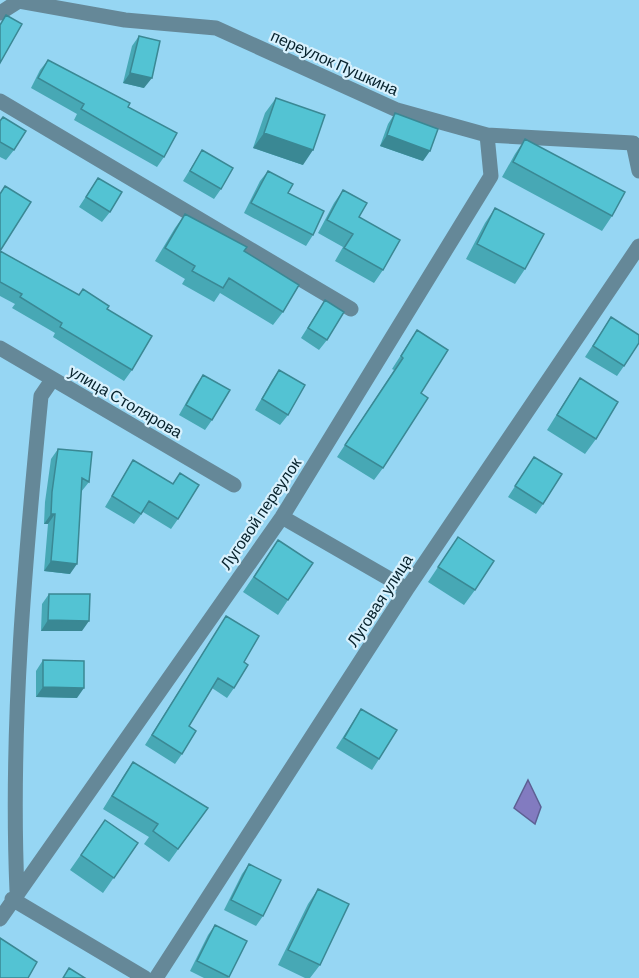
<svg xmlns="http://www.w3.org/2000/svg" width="639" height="978" viewBox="0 0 639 978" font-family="Barlow,sans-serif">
<rect width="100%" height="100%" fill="#96d6f3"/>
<!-- water -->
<path fill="#827bc0" stroke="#5d6093" stroke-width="1.5" d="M528 780 541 807 535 824 514 808Z"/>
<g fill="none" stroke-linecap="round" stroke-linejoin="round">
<!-- minor -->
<path stroke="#658898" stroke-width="15" d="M0 13 19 1 125 20 216 28 397 110 487 135 633 143 639 171
M0 101 351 309
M0 348 234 485
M282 517 407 589
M17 891C10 726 25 560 41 396L52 380
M12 899 145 978
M0 919 282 517 491 176 487 135
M156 978 407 589 639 246"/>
</g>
<!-- wall -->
<path fill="#47a8b5" d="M139 36 144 88 123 83 132 46Z
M48 60 128 107 164 157 157 167 74 120 77 114 31 88 40 70Z
M276 98 303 165 253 148 265 113Z
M395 113 423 161 380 146 388 124Z
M0 121 14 150 6 160 0 157Z
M525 139 612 216 602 231 502 177 515 154Z
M202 150 221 189 214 199 183 181Z
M268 171 313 235 306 246 244 213 260 181Z
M98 178 110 212 102 222 79 207Z
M343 190 359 217 383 270 374 283 335 261 343 247 318 233 334 203Z
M0 193V251L79 295 107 309 132 370 124 381 53 337 55 333 12 308 15 304 0 296Z
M495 208 525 269 515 284 466 259 485 223Z
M185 214 244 251 283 312 273 325 220 293 214 302 182 284 185 279 155 261 175 228Z
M325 300 327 340 319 350 301 338Z
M611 317 624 366 617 376 585 357Z
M417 330 421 393 383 468 374 480 337 457 394 370 392 369Z
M279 370 288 415 280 425 255 410 272 380Z
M203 375 212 420 205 430 179 415 196 385Z
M580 378 596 439 585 454 547 430 570 393Z
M58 449 89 482 81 492 70 574 44 571 48 524H44L45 502 51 459Z
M534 457 543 504 536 514 508 497Z
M133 460 173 484 180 473 178 519 171 529 143 512 134 524 105 507Z
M458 537 475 590 464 605 428 582Z
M278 540 288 600 278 615 243 592Z
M49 594 82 631H41L42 604Z
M226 616 244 662 234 688 227 698 212 688 189 726 182 754 175 764 145 745Z
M43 660 77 698 36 697V671Z
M361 709 379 759 372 770 336 748Z
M133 762 208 808 169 862 144 844 149 837 103 809 124 775Z
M105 820 138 843 103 893 70 870Z
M249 864 263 916 256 926 224 910 242 874Z
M318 889 320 965 310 978H305L278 965 308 904Z
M215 925 247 941 228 978H204L190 971 208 935Z"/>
<!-- shaded-wall -->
<path fill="#3a8894" d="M130 73 152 78 144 88 123 83Z
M264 133 313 150 303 165 253 148Z
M387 135 430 151 423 161 380 146Z
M51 514H55L48 524H44Z
M51 561 77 564 70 574 44 571Z
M48 620 89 621 82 631H41Z
M43 687 84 688 77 698 36 697Z"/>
<!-- building -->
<path fill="#53c3d3" stroke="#3a8894" stroke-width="1.5" d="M6 15 22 24 0 63V25Z
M139 36 160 41 152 78 130 73Z
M48 60 130 103 128 107 177 133 164 157 81 109 84 104 38 78Z
M276 98 325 115 313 150 264 133Z
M395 113 438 129 430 151 387 135Z
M3 117 26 131 14 150 0 142V121Z
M525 139 625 192 612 216 513 162Z
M202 150 233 168 221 189 190 171Z
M268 171 293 184 288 193 324 211 313 235 251 203Z
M98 178 122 192 110 212 86 197Z
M5 186 31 202 0 251 79 295 83 289 109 306 107 309 152 336 132 370 60 327 62 323 20 297 22 294 0 282V194Z
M343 190 367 203 359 217 400 240 383 270 344 248 353 234 327 220Z
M495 208 544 234 525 269 477 244Z
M185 214 247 247 244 251 299 285 283 312 229 278 223 288 192 271 195 266 165 248Z
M325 300 344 312 327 340 308 328Z
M611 317 639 335V343L624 366 593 346Z
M417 330 448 350 421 393 428 398 383 468 345 445 403 358 401 356Z
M279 370 305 385 288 415 262 399Z
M203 375 230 390 212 420 186 405Z
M580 378 618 402 596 439 557 415Z
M58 449 92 452 89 482 82 478 77 564 51 561 55 514H51L52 492Z
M534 457 562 474 543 504 515 486Z
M133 460 173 484 180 473 199 485 178 519 149 501 141 514 112 496Z
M458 537 494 561 475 590 438 567Z
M278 540 313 563 288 600 254 577Z
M49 594H90L89 621 48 620Z
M226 616 259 636 244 662 248 665 234 688 218 678 189 726 196 731 182 754 152 735Z
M43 660 84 661V688L43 687Z
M361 709 397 730 379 759 344 738Z
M133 762 208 808 178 849 153 831 158 824 112 796Z
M105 820 138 843 114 878 81 855Z
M249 864 281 880 263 916 231 900Z
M318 889 349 904 320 965 288 950Z
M215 925 247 941 229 977 197 961Z
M0 938 37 962 28 978H0Z
M69 968 85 978H63Z"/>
<g text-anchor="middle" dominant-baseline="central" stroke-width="4.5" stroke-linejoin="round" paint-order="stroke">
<!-- street labels -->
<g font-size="16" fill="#06212b" stroke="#d8f1fd">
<text transform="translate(335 62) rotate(24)">переулок Пушкина</text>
<text transform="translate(126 401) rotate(30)">улица Столярова</text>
<text transform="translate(260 513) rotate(-56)">Луговой переулок</text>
<text transform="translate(379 600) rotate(-57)">Луговая улица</text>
</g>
</g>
</svg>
